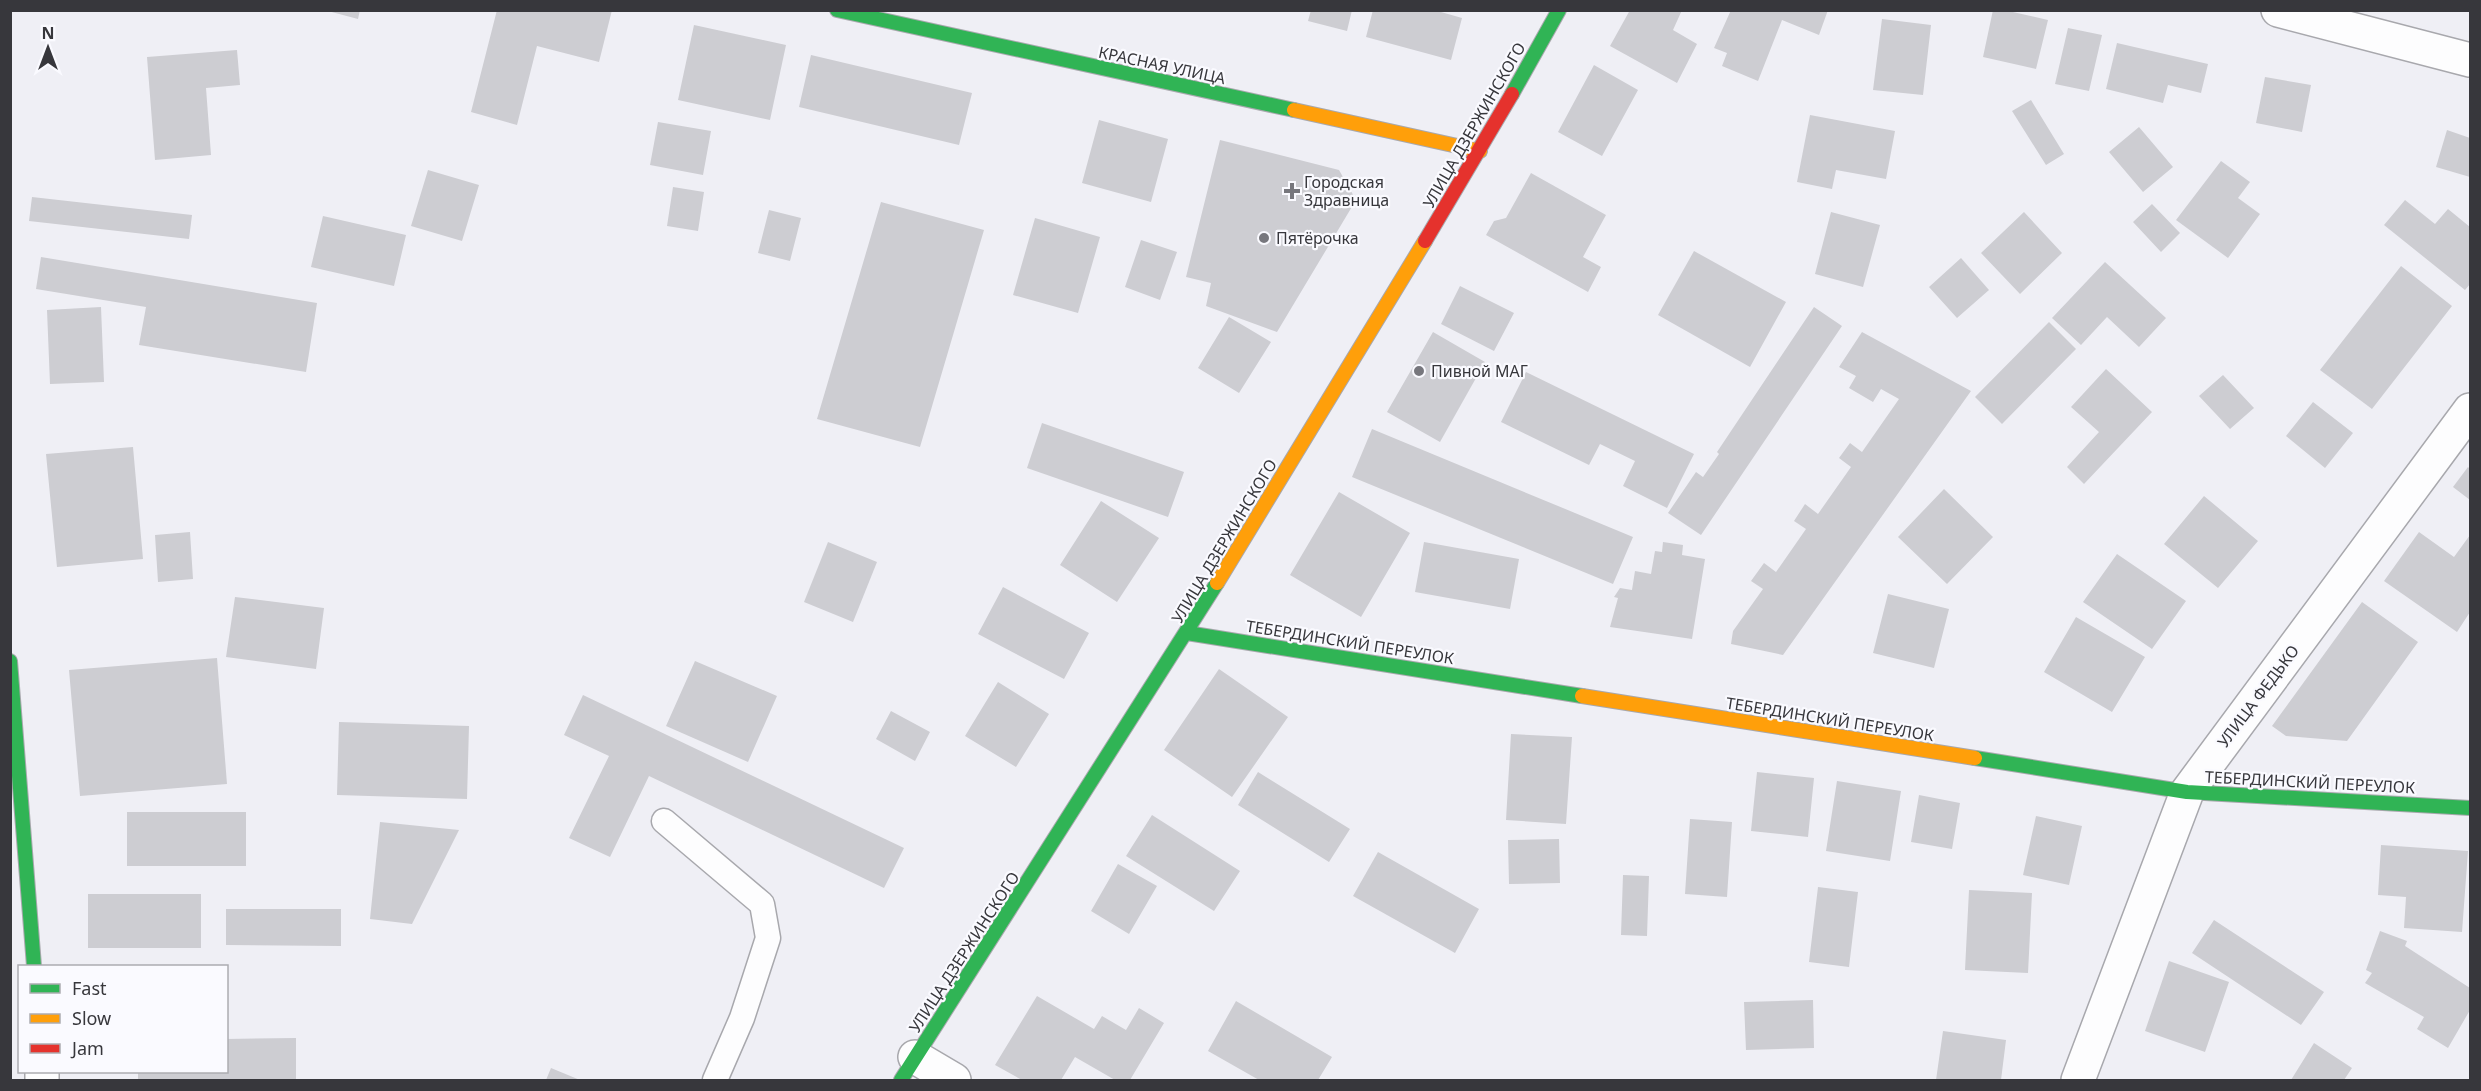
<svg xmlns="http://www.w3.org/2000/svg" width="2481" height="1091" viewBox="0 0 2481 1091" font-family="'Noto Sans',sans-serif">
<rect width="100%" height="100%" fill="#efeff5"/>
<!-- building -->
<path fill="#cdcdd2" d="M324 10H360L358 19Z
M497 10H612L599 62 537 46 517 125 471 112Z
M1311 10H1352L1347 31 1308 21Z
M1373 10H1434L1462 18 1451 60 1366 37Z
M1630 10H1682L1673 30 1697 44 1677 83 1610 46Z
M1731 10H1828L1819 35 1782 20 1758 81 1722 66 1727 53 1714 48Z
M1993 10H2004L2048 20 2036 69 1983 57Z
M1882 19 1931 25 1923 95 1873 90Z
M694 25 786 45 770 120 678 100Z
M2068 28 2102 35 2089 91 2055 84Z
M2117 43 2208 64 2201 93 2168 85 2163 103 2106 89Z
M237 50 240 85 206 88 211 155 155 160 147 57Z
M811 55 972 93 959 145 799 107Z
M1594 65 1638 90 1602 156 1558 132Z
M2265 77 2311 85 2302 132 2256 123Z
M2031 100 2064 154 2046 165 2012 111Z
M1810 115 1895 131 1886 179 1836 170 1832 189 1797 182Z
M1099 120 1168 139 1151 202 1082 183Z
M658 122 711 131 703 175 650 165Z
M2139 127 2173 167 2143 192 2109 152Z
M2447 130 2470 138V177L2436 167Z
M1220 140 1339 170 1356 200 1277 332 1206 306 1211 283 1186 277Z
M2221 161 2250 182 2238 198 2260 214 2228 258 2176 220Z
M428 170 479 185 462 241 411 226Z
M1531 173 1606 215 1583 257 1601 267 1588 292 1486 235 1494 221 1506 218Z
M673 187 704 192 698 231 667 226Z
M32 197 192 215 189 239 29 221Z
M2405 200 2435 224 2448 209 2470 227V284L2465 290 2384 225Z
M881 202 984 230 920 447 817 419Z
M2152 204 2180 233 2161 252 2133 222Z
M769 210 801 218 790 261 758 253Z
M1831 212 1880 225 1863 287 1815 274Z
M2024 212 2062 253 2020 294 1981 253Z
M323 216 406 235 394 286 311 267Z
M1035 218 1100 237 1078 313 1013 295Z
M1141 240 1177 252 1160 300 1125 287Z
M1694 251 1786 302 1750 367 1658 315Z
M41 257 317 303 306 372 139 345 146 307 36 289Z
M1961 258 1989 290 1957 318 1929 287Z
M2105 262 2166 318 2139 347 2107 317 2081 345 2052 318Z
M2401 266 2452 306 2372 409 2320 370Z
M1460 286 1514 313 1494 351 1441 324Z
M101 307 104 382 50 384 47 310Z
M1814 307 1842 326 1701 535 1668 513 1696 472 1703 477 1719 454 1717 452Z
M1229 317 1271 342 1239 393 1198 368Z
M2049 322 2076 349 2002 424 1975 397Z
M1433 332 1485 362 1440 442 1387 412Z
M1862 332 1971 391 1783 655 1731 644 1733 631 1763 589 1751 581 1764 563 1776 572 1806 529 1794 521 1805 504 1818 514 1851 467 1839 458 1850 443 1862 452 1899 399 1881 389 1873 402 1849 388 1856 376 1839 367Z
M2106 369 2152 412 2084 484 2067 467 2099 432 2071 407Z
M1526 372 1694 454 1667 508 1623 486 1635 461 1600 444 1589 465 1501 422Z
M2223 375 2254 408 2230 429 2199 396Z
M2313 402 2353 433 2325 468 2286 436Z
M1042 423 1184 472 1168 517 1027 468Z
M1372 429 1633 537 1613 584 1352 477Z
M133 447 143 559 57 567 46 454Z
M2468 467 2470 469V500L2453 487Z
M1944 489 1993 537 1947 584 1898 537Z
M1339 492 1410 533 1361 617 1290 575Z
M2204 496 2258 541 2218 588 2164 544Z
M1101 501 1159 538 1117 602 1060 565Z
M190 532 193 579 158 582 155 535Z
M2419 532 2454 557 2470 535V612L2457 632 2384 581Z
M828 542 877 562 853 622 804 602Z
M1424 542 1519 559 1510 609 1415 592Z
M1663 542 1683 545 1682 555 1705 559 1692 639 1610 627 1618 598 1614 597 1620 588 1632 590 1635 571 1651 574 1655 551 1662 552Z
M2117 554 2186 601 2152 649 2083 602Z
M1003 587 1089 633 1064 679 978 634Z
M1888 594 1949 609 1934 668 1873 653Z
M235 597 324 608 316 669 226 657Z
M2362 602 2418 642 2347 741 2286 736 2272 726Z
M2076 617 2145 657 2112 712 2044 672Z
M217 658 227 784 80 796 69 670Z
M695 661 777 696 748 762 666 726Z
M1219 669 1288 717 1232 797 1164 750Z
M998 682 1049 714 1016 767 965 736Z
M583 695 904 848 884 888 649 776 610 857 569 838 609 756 564 735Z
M891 711 930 732 915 761 876 739Z
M339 722 469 726 467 799 337 795Z
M1511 734 1572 737 1566 824 1506 820Z
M1258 772 1350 829 1329 862 1238 805Z
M1757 772 1814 778 1808 837 1751 831Z
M1837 781 1901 791 1890 861 1826 851Z
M1919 795 1960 803 1952 849 1911 842Z
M127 812H246V866H127Z
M1152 815 1240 871 1214 911 1126 856Z
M2036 816 2082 826 2069 885 2023 875Z
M1690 819 1732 822 1727 897 1685 894Z
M380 822 459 830 412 924 370 919Z
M1559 839 1560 883 1509 884 1508 840Z
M2381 845 2468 851 2462 932 2404 928 2406 897 2378 895Z
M1378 852 1479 909 1455 953 1353 896Z
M1118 864 1157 886 1129 934 1091 911Z
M1623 875 1649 876 1647 936 1621 935Z
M1818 887 1858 892 1849 967 1809 962Z
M1969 890 2032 893 2028 973 1965 970Z
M88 894H201V948H88Z
M226 909H341V946L226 945Z
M2214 920 2324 992 2301 1025 2192 953Z
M2380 931 2407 941 2405 946 2470 988V1010L2448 1048 2417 1029 2424 1017 2365 983 2372 973 2366 970Z
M2169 961 2229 982 2205 1052 2145 1031Z
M1037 996 1094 1029 1102 1016 1126 1030 1139 1008 1164 1023 1130 1080H1115L1075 1057 1061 1080H1022L995 1065Z
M1813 1000 1814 1048 1746 1050 1744 1002Z
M1236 1001 1332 1057 1318 1080H1259L1208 1051Z
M1943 1031 2006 1040 2001 1080H1936Z
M296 1038V1079L138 1080V1072H226V1039Z
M2314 1043 2352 1068 2344 1080H2291Z
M551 1068 580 1080H546Z"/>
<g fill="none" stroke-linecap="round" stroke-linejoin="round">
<defs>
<path id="lane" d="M664 821 762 904 768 938 742 1018 715 1080"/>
<path id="street" d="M2278 10 2470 60
M915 1057 954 1080
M42 1072V1080
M2078 1080 2187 792 2470 410"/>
<path id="fast" d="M837 10 1294 110
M1512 94 1559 10
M1187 633 1582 696
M10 661 34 966
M1975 758 2187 792 2470 808
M901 1080 1217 583"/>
<path id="slow" d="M1294 110 1480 151
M1217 583 1425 241
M1582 696 1975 758"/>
<path id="jam" d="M1425 241 1512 94"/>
</defs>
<!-- lane casing -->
<use href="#lane" stroke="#a8a8ad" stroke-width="27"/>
<!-- street casing -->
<use href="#street" stroke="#a8a8ad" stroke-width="36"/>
<!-- fast casing -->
<use href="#fast" stroke="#a8a8ad" stroke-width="16"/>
<!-- slow casing -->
<use href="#slow" stroke="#a8a8ad" stroke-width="16"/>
<!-- jam casing -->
<use href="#jam" stroke="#a8a8ad" stroke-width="16"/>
<!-- lane -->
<use href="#lane" stroke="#fdfdfe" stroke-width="24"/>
<!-- street -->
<use href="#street" stroke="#fdfdfe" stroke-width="33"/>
<!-- fast -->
<use href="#fast" stroke="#30b455" stroke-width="14"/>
<!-- slow -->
<use href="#slow" stroke="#ff9f0a" stroke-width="14"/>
<!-- jam -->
<use href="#jam" stroke="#e5322d" stroke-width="14"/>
</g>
<!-- markers -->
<g fill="#77777d" stroke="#fafaff" stroke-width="2">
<path d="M1289 182h6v6h6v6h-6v6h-6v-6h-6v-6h6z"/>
<circle cx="1264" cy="238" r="6"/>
<circle cx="1419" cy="371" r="6"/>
</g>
<g text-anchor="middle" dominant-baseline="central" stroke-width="4.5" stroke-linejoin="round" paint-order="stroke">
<!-- street labels -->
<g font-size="16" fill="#37373c" stroke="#fafaff">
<text transform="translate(1162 65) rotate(12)">КРАСНАЯ УЛИЦА</text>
<text transform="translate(1474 125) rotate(-60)">УЛИЦА ДЗЕРЖИНСКОГО</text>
<text transform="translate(1224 541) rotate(-59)">УЛИЦА ДЗЕРЖИНСКОГО</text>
<text transform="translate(1350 642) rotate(9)">ТЕБЕРДИНСКИЙ ПЕРЕУЛОК</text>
<text transform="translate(2258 696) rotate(-53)">УЛИЦА ФЕДЬКО</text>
<text transform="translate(1830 719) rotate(9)">ТЕБЕРДИНСКИЙ ПЕРЕУЛОК</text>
<text transform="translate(2310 782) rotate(3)">ТЕБЕРДИНСКИЙ ПЕРЕУЛОК</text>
<text transform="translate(964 952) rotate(-57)">УЛИЦА ДЗЕРЖИНСКОГО</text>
</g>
<!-- poi labels -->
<g font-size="16" fill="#37373c" stroke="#fafaff" text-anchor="start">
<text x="1304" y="182">Городская<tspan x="1304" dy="18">Здравница</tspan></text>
<text x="1276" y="238">Пятёрочка</text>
<text x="1431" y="371">Пивной МАГ</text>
</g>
</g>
<!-- border -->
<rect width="2481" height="1091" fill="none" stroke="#37373c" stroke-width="24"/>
<!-- legend -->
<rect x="18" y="965" width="210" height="108" fill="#fafaff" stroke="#acacb1" stroke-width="1.5"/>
<rect x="30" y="984" width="30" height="9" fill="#30b455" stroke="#acacb1" stroke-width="1.5"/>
<text x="72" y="995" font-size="18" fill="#37373c">Fast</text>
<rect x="30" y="1014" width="30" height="9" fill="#ff9f0a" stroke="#acacb1" stroke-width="1.5"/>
<text x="72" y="1025" font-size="18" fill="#37373c">Slow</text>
<rect x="30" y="1044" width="30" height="9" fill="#e5322d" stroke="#acacb1" stroke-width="1.5"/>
<text x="72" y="1055" font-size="18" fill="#37373c">Jam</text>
<!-- north arrow -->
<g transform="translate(48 48)" stroke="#fafaff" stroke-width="4.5" paint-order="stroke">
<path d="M0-4.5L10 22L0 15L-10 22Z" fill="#37373c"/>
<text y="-9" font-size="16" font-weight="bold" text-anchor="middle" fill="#37373c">N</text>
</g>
</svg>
